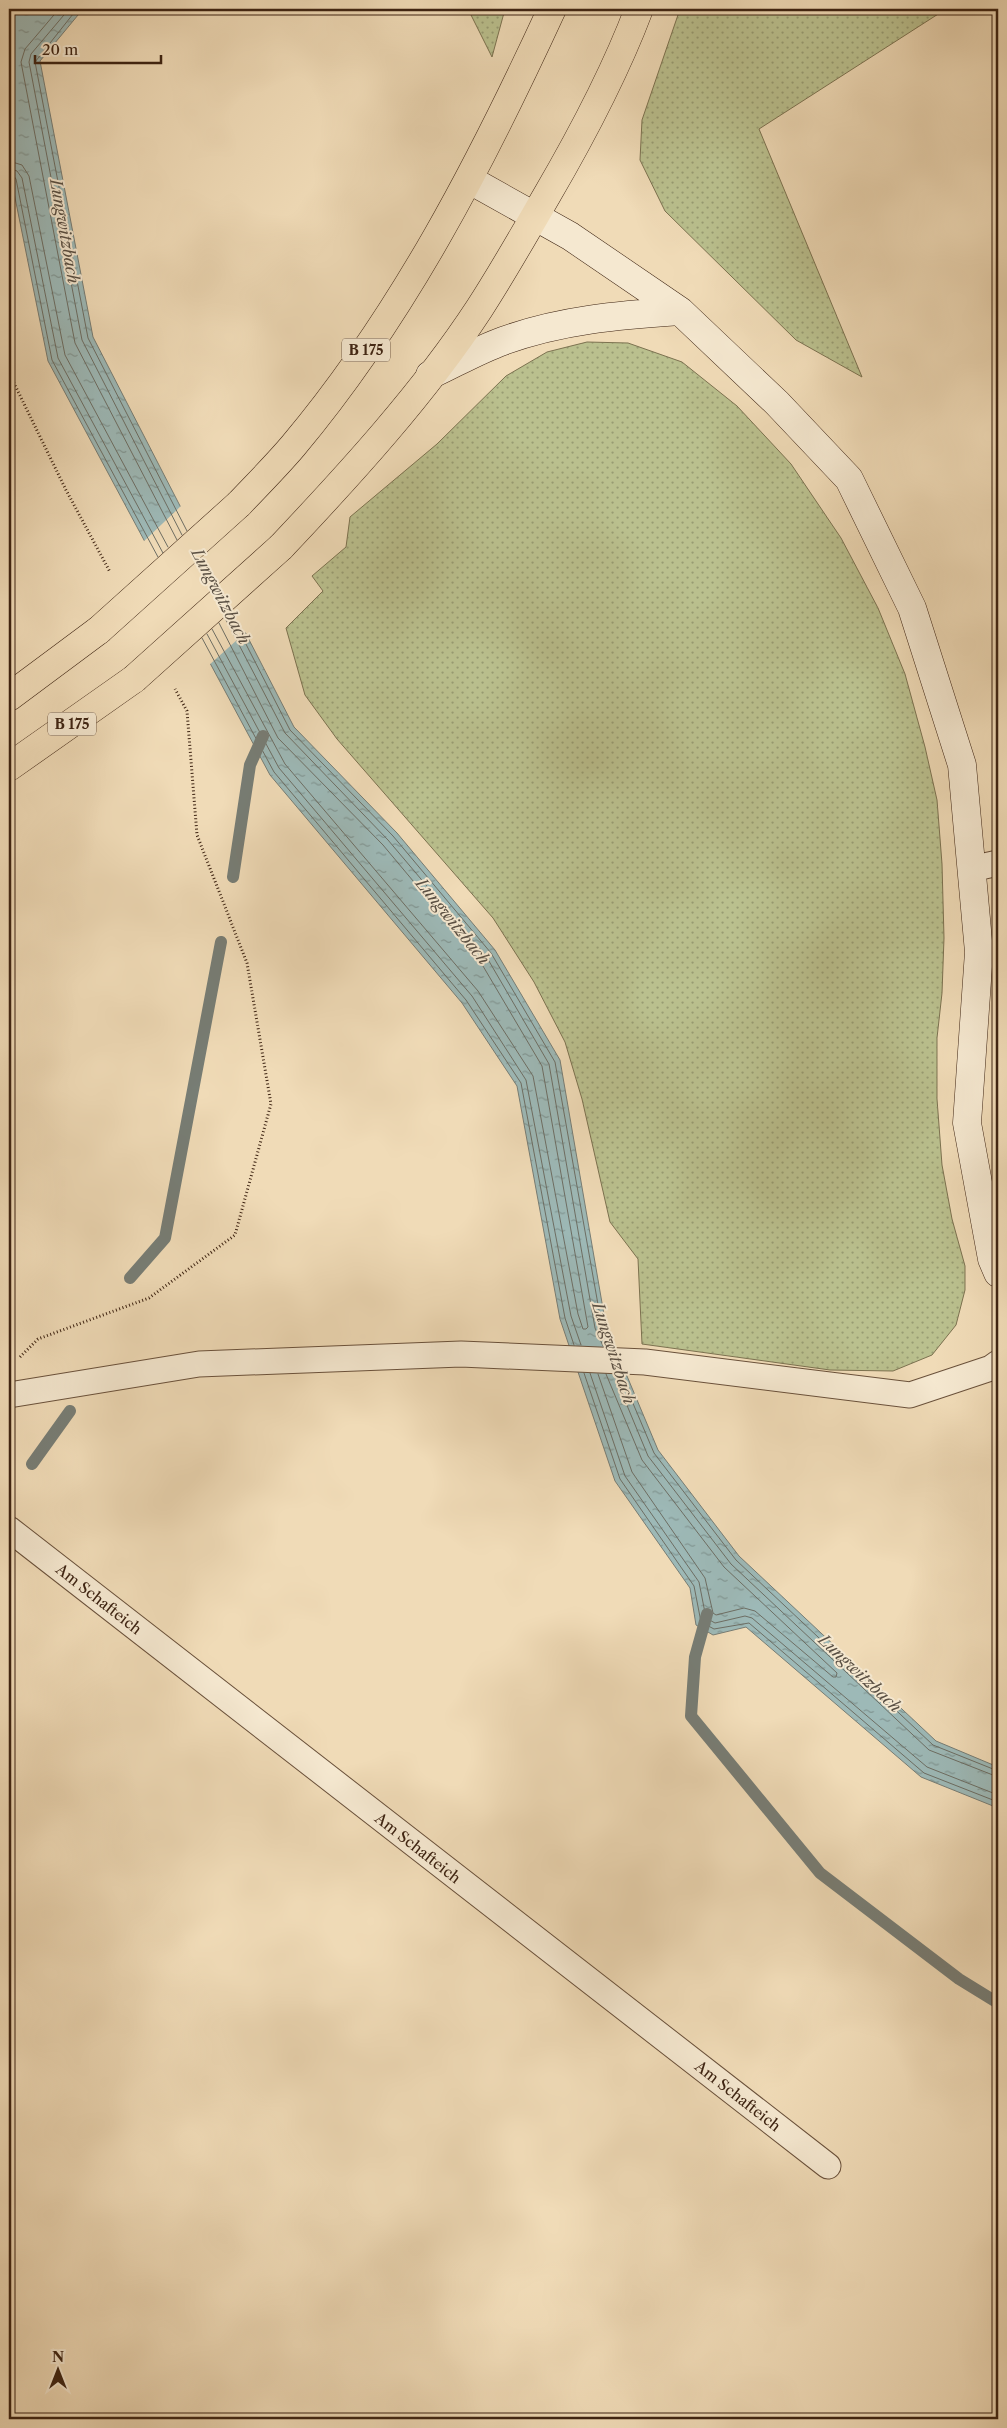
<svg xmlns="http://www.w3.org/2000/svg" width="1007" height="2428" viewBox="0 0 1007 2428" font-family="'Libre Caslon Text',serif">
<defs>
<pattern id="grass-dots" width="8" height="8" patternUnits="userSpaceOnUse" patternTransform="scale(1.25)"><rect width="8" height="8" fill="#bac08e"/><path d="M2 2h.1M6 6h.1" fill="none" stroke="#989c73" stroke-width="1.8" stroke-linecap="round"/></pattern>
<pattern id="water-ripples" width="26" height="14" patternUnits="userSpaceOnUse" patternTransform="scale(1.25)"><rect width="26" height="14" fill="#9db9b7"/><path d="M2 4q2-2 4 0t4 0M15 11q2-2 4 0t4 0" fill="none" stroke="#819693"/></pattern>
</defs>
<rect width="100%" height="100%" fill="#f0dbb7"/>
<filter id="stains"><feTurbulence type="fractalNoise" baseFrequency=".004" numOctaves="4"/><feColorMatrix values="0 0 0 0 .2 0 0 0 0 .09 0 0 0 0 .02 0 0 0 .5 -.17"/></filter>
<radialGradient id="worn" r=".72"><stop offset=".6" stop-color="#630" stop-opacity="0"/><stop offset="1" stop-color="#630" stop-opacity=".3"/></radialGradient>
<!-- grass -->
<path fill="url(#grass-dots)" stroke="#7c7250" d="M468 9H505L492 57Z
M680 9H946L759 129 862 377 796 340 665 211 640 160 642 120Z
M587 342 628 343 682 362 737 406 791 464 841 538 878 608 905 674 925 747 937 800 942 864 944 938 942 993 937 1038V1099L942 1165 952 1219 965 1266V1290L956 1325 932 1355 893 1371 830 1370 642 1344 638 1259 610 1222 582 1099 565 1042 534 982 493 918 337 739 305 695 286 628 323 591 312 576 346 547 350 517 437 444 506 376 547 352Z"/>
<!-- water -->
<path fill="url(#water-ripples)" stroke="#777d75" d="M9 9H83L40 61 93 337 294 727 397 833 495 950 560 1060 606 1326 658 1450 739 1556 936 1741 998 1767V1808L921 1777 746 1627 713 1635 696 1625 690 1588 615 1481 560 1319 517 1086 462 1003 270 775 48 361 9 168Z"/>
<!-- pier -->
<path fill="#f0dbb7" d="M182 505 247 631 208 666 142 543Z"/>
<g fill="none" stroke-linecap="round" stroke-linejoin="round">
<!-- shore -->
<path stroke="#6d6e64" stroke-width="1" d="M59 9 25 49 21 62 75 343 177 540
M69 9 31 54 29 62 82 340 182 535
M77 9 35 62 88 338 187 531
M9 161 22 165 29 176 65 355 168 547
M9 168 17 171 22 178 58 358 163 553
M9 175H13L16 179 52 360 158 557
M230 613 290 730 393 836 491 953 555 1062 602 1327 610 1347
M225 618 285 733 388 840 486 956 549 1064 595 1328 603 1346
M212 629 285 764 478 991 533 1076 578 1314 583 1329H586L588 1327 542 1066 480 961 383 845 278 738 219 623
M207 634 279 768 472 996 526 1080 571 1316 581 1345
M202 638 274 772 466 1000 521 1083 565 1318 574 1345
M584 1373 620 1479 694 1586 701 1622 714 1629 749 1623 924 1773 998 1802
M590 1373 625 1476 699 1582 706 1618 715 1623 745 1616 752 1618 927 1767 998 1795
M598 1374 632 1472 705 1578 713 1613 716 1615 744 1608 755 1611 833 1677H836L837 1673 724 1567 642 1460 606 1374
M614 1374 648 1456 731 1564 929 1750 998 1777
M621 1375 654 1453 736 1560 933 1745 998 1771"/>
<!-- stream -->
<path stroke="#777d75" stroke-width="12" d="M233 877 250 765 263 736
M130 1278 165 1238 221 942
M32 1464 70 1411
M707 1614 695 1657 691 1716 820 1873 959 1979 998 2003"/>
<defs>
<path id="service" d="M971 869 998 863
M9 1395 199 1364 461 1354 645 1362 910 1395 991 1368 998 1363
M9 1529 828 2166"/>
<path id="secondary" d="M470 180 570 236 680 311 777 403 849 479 912 608 962 765 979 952 967 1123 992 1259 998 1273
M430 375C454 364 478 350 503 341 560 320 620 315 680 311"/>
<path id="primary" d="M239 504C257 485 276 466 293 446 403 315 481 163 552 9
M281 547C350 474 424 393 479 309 503 272 525 233 547 195 582 135 615 73 639 9
M9 697 99 630
M9 767 134 679"/>
</defs>
<!-- service casing -->
<use href="#service" stroke="#6a513b" stroke-width="27"/>
<!-- secondary casing -->
<use href="#secondary" stroke="#3d2312" stroke-width="29"/>
<!-- primary casing -->
<use href="#primary" stroke="#3d2312" stroke-width="29"/>
<!-- path -->
<path stroke="#3d2312" stroke-width="3" stroke-dasharray="1 2.5" stroke-linecap="butt" d="M9 373 66 490 110 572
M20 1357 38 1339 149 1298 235 1235 271 1104 247 963 197 835 187 711 175 689"/>
<!-- service -->
<use href="#service" stroke="#f5e8d0" stroke-width="25"/>
<!-- secondary -->
<use href="#secondary" stroke="#f5e8d0" stroke-width="28"/>
<!-- primary -->
<use href="#primary" stroke="#f0dbb7" stroke-width="28"/>
<defs>
<path id="primary-bridge" d="M99 630 239 504
M134 679 281 547"/>
</defs>
<!-- primary-bridge casing -->
<use href="#primary-bridge" stroke="#3d2312" stroke-width="29" stroke-linecap="butt"/>
<!-- primary-bridge -->
<use href="#primary-bridge" stroke="#f0dbb7" stroke-width="28"/>
</g>
<g text-anchor="middle" dominant-baseline="central" stroke-width="4" stroke-linejoin="round" paint-order="stroke">
<!-- shield labels -->
<g fill="#f5e8d0" stroke="#745e4b" stroke-width="1">
<rect x="342" y="338.5" width="48" height="23" rx="4"/>
<rect x="48" y="712.5" width="48" height="23" rx="4"/>
</g>
<g font-size="14" font-weight="bold" fill="#3d2312">
<text x="366" y="350">B 175</text>
<text x="72" y="724">B 175</text>
</g>
<!-- street labels -->
<g font-size="15" fill="#3d2312" stroke="#f5e8d0">
<text transform="translate(99 1599) rotate(38)">Am Schafteich</text>
<text transform="translate(418 1848) rotate(38)">Am Schafteich</text>
<text transform="translate(738 2096) rotate(38)">Am Schafteich</text>
</g>
<!-- water labels -->
<g font-size="16" font-style="italic" fill="#5a5044" stroke="#f5e8d0">
<text transform="translate(65 231) rotate(80)">Lungwitzbach</text>
<text transform="translate(221 596) rotate(62)">Lungwitzbach</text>
<text transform="translate(453 921) rotate(51)">Lungwitzbach</text>
<text transform="translate(614 1353) rotate(72)">Lungwitzbach</text>
<text transform="translate(860 1673) rotate(43)">Lungwitzbach</text>
</g>
</g>
<!-- margin -->
<rect width="1007" height="2428" fill="none" stroke="#f0dbb7" stroke-width="30"/>
<rect x="10" y="10" width="987" height="2408" fill="none" stroke="#3d2312" stroke-width="2.5"/>
<rect x="15" y="15" width="977" height="2398" fill="none" stroke="#3d2312"/>
<!-- north arrow -->
<g transform="translate(58 2370)" stroke="#f5e8d0" stroke-width="4" paint-order="stroke">
<path d="M0-4L9 19L0 12L-9 19Z" fill="#3d2312"/>
<text y="-8" font-size="14" font-weight="bold" text-anchor="middle" fill="#3d2312">N</text>
</g>
<!-- scale -->
<path d="M35 55v8h126v-8" fill="none" stroke="#3d2312" stroke-width="2.5"/>
<text x="42" y="55" font-size="15" fill="#3d2312" stroke="#f5e8d0" stroke-width="4" paint-order="stroke">20 m</text>
<rect width="100%" height="100%" filter="url(#stains)"/>
<rect width="100%" height="100%" fill="url(#worn)"/>
</svg>
